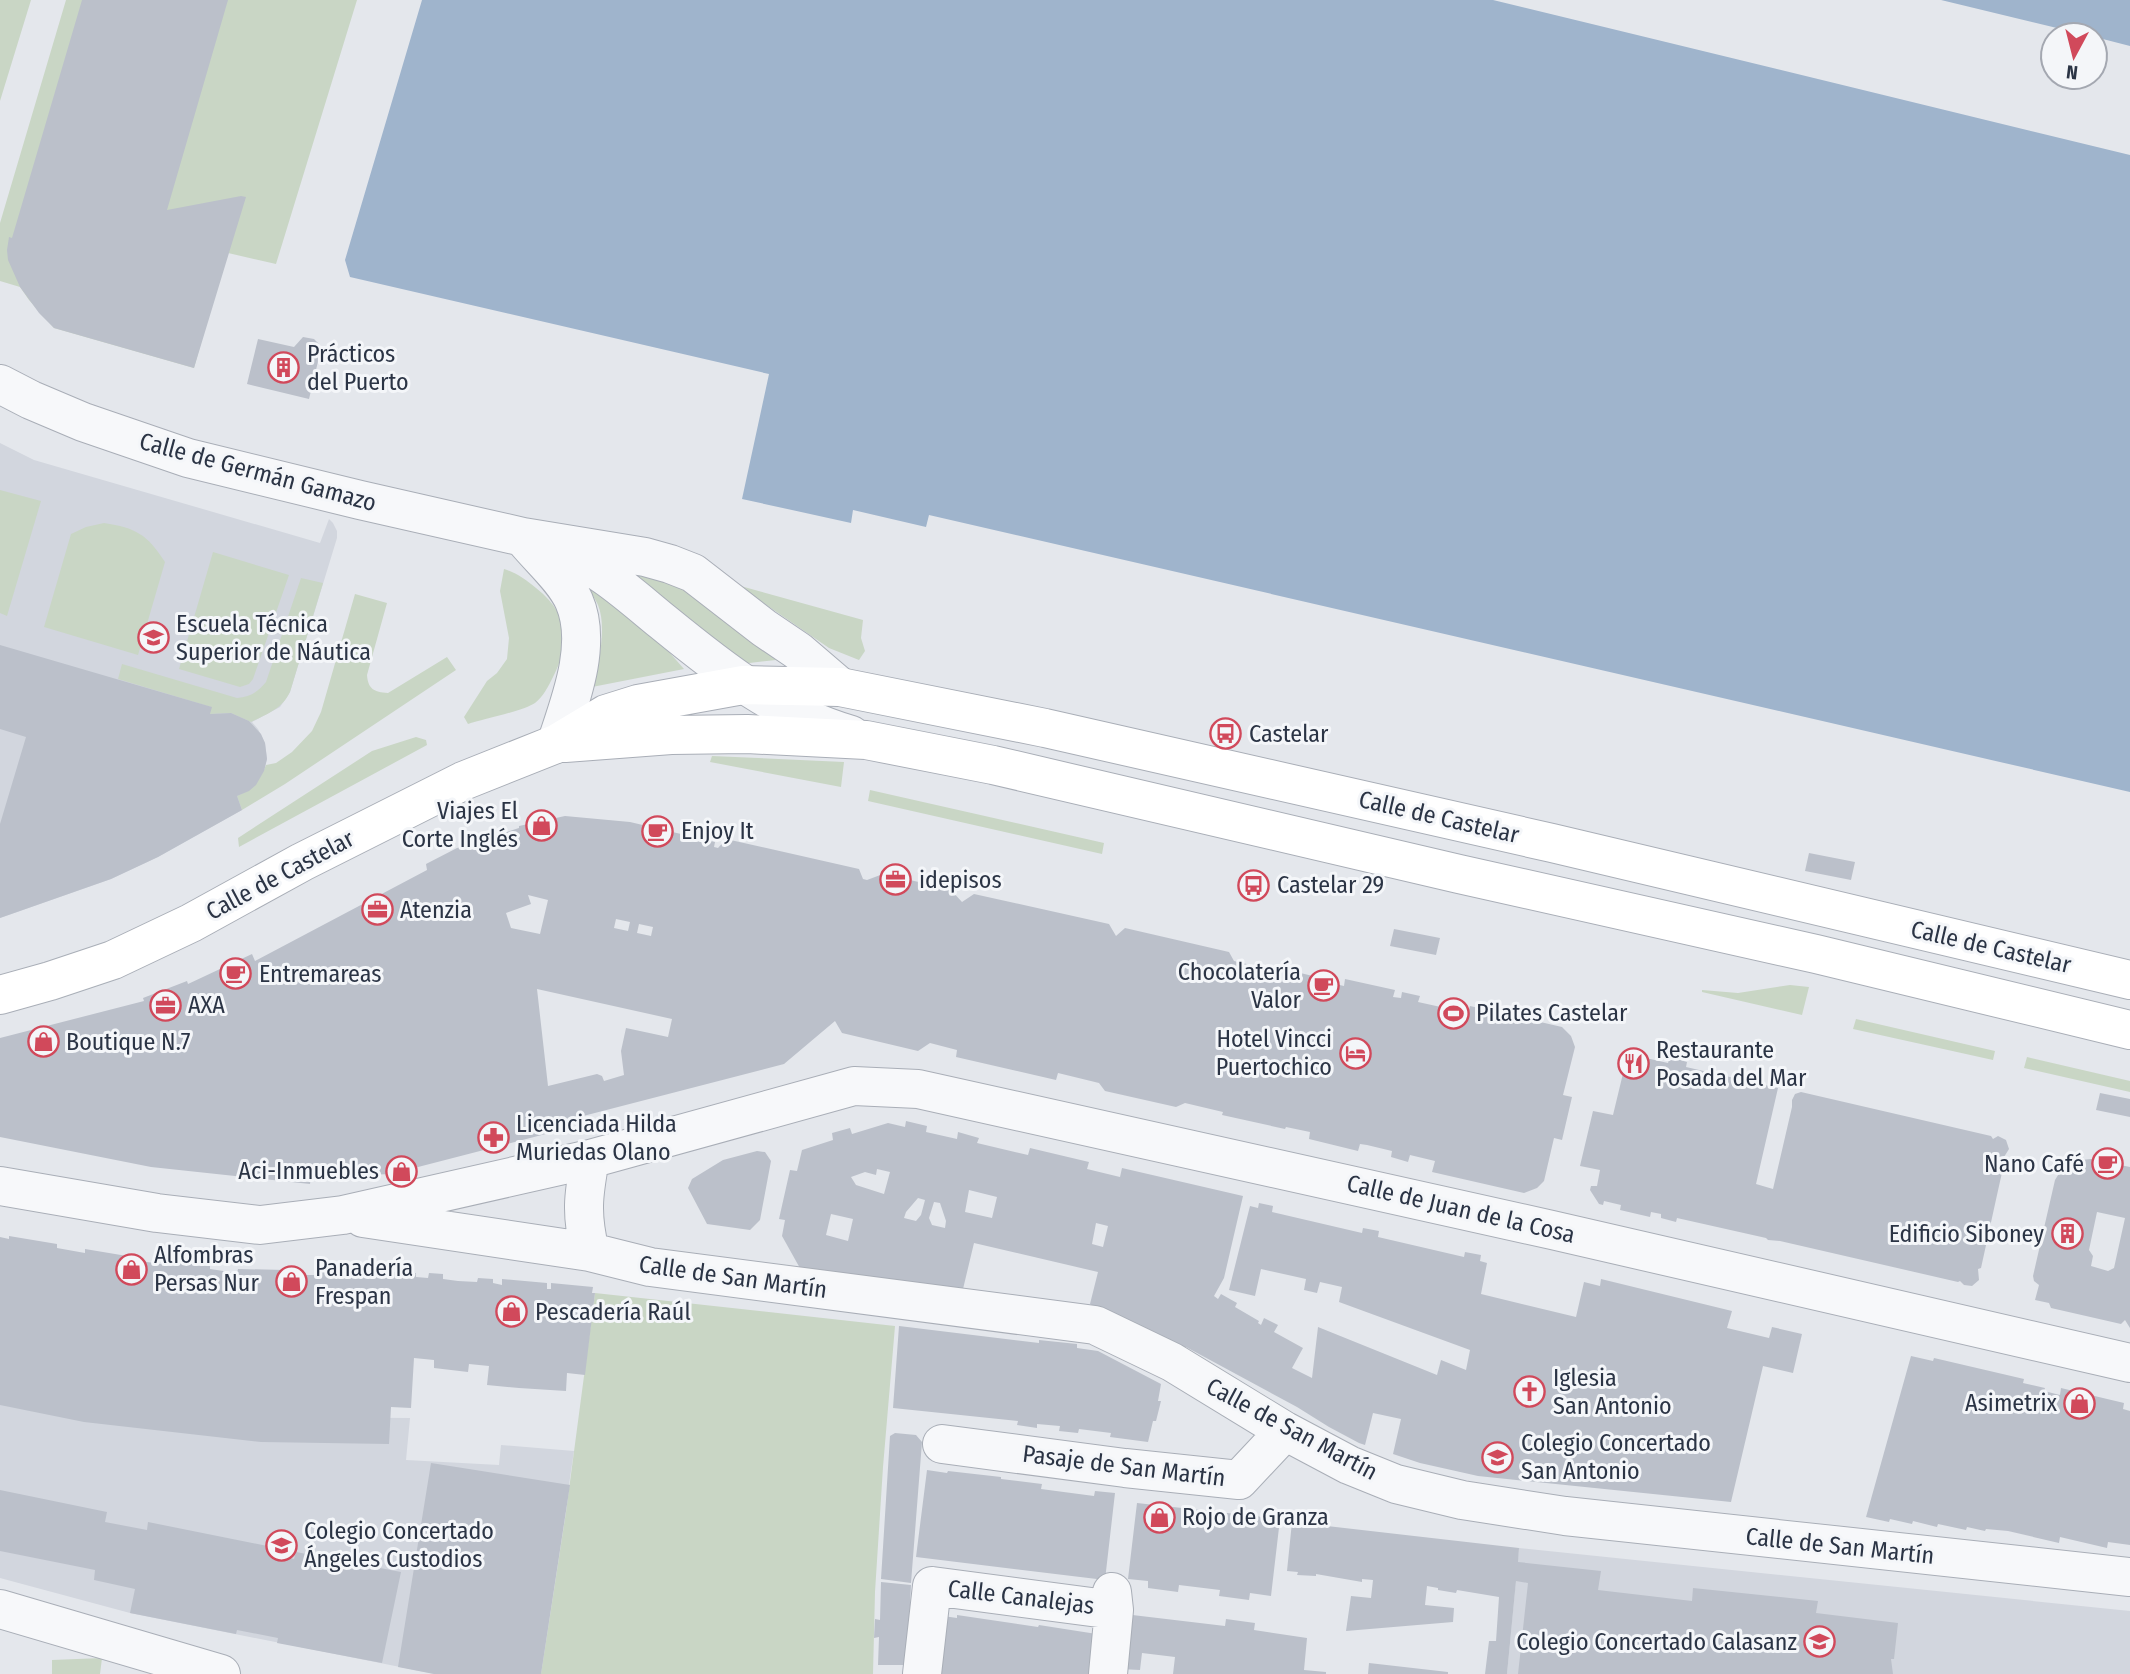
<svg xmlns="http://www.w3.org/2000/svg" width="2130" height="1674" viewBox="0 0 2130 1674" font-family="'Fira Sans Condensed',sans-serif">
<rect width="100%" height="100%" fill="#e4e7ec"/>
<!-- built -->
<path fill="#d2d6de" d="M0 443 34 460 320 543 329 519 333 523 337 531V538L290 692 280 707 252 722 258 729 265 743 267 759 264 771 256 785 249 791 238 796 242 810 158 857 111 879 0 918Z
M0 1378 262 1417 410 1418 406 1460 499 1465 501 1445 574 1451 541 1674H435L130 1613 0 1578Z
M1519 1548 2130 1611V1674H1507Z"/>
<!-- green -->
<path fill="#c9d6c5" d="M0 0H31L0 101Z
M66 0H357L276 264 228 253 213 300 194 368 54 328 29 300 20 287 0 281V223Z
M0 490 41 501 7 616 0 613Z
M104 523C136 528 147 534 165 562L138 655 44 627 71 534 86 527Z
M213 552 289 575 253 679 249 684 240 687 179 669Z
M504 569C517 573 526 580 536 588 569 614 571 641 553 677 548 687 543 697 535 703 523 711 483 719 468 724L464 717 487 681 497 673 507 659 509 638 500 591Z
M627 572C644 576 664 578 680 586 714 603 747 635 776 660L741 664Z
M301 578 323 583 290 692C282 709 267 714 251 722L231 713 210 714 211 707 118 679 122 664 237 698C250 697 258 692 266 682Z
M587 585 628 613 649 635 670 653 684 669 592 687C599 664 607 627 598 605 595 598 590 592 587 585Z
M737 585 863 620 861 638 865 651 859 660 829 648Z
M355 594 387 603 367 675C368 689 374 692 388 693L447 657 456 670 285 784 242 810 237 796C252 790 260 780 266 765L276 763 292 752 312 731 321 712Z
M416 737 426 740 427 745 239 847 238 838 372 751Z
M712 756 844 762 841 787 710 762Z
M870 790 1104 843 1102 854 868 801Z
M1790 985 1809 987 1802 1015 1702 992V990L1738 993Z
M1856 1019 1995 1051 1993 1060 1853 1029Z
M2027 1057 2130 1081V1092L2024 1068Z
M595 1293 895 1326 883 1467 875 1592 873 1674H541L566 1512Z
M102 1658 100 1674H52V1660Z"/>
<!-- water -->
<path fill="#9fb4cc" d="M422 0H1493L2130 155V792L929 515 926 527 853 510 851 523 742 499 769 374 350 277 345 260Z
M1941 0H2130V46L2095 37V35H2086Z"/>
<!-- building -->
<path fill="#bbc0ca" fill-rule="evenodd" d="M82 0H228L167 210 241 196 246 197 194 368 54 328 39 313 20 287 8 260 7 250 9 237 12 238Z
M303 337 314 339 319 344 321 349 309 399 247 384 258 339 294 347Z
M0 645 212 707 210 714 231 713 249 721 261 734 265 743 267 759 264 771 256 785 249 791 237 796 242 810 158 857 111 879 0 918V824L26 737 0 729Z
M565 816 630 822 715 842 714 847 718 848 726 839 859 869 863 879 867 880 883 874 950 889 962 902 974 894 1109 924 1116 936 1125 928 1229 952 1234 961 1255 966 1256 964 1288 970 1317 977V980L1344 986 1345 979 1395 990 1393 997 1401 998 1402 992 1420 996 1418 1002 1468 1013 1470 1006 1562 1027 1571 1036 1575 1047 1563 1095 1572 1097 1562 1140 1554 1138 1544 1181 1537 1188 1524 1193 1432 1172 1435 1161 1410 1155 1408 1162 1391 1157 1392 1151 1367 1145 1360 1144 1358 1151 1309 1139 1310 1132 1286 1127 1285 1129 1222 1115 1223 1112 1185 1103 1176 1107 1105 1091 1099 1083 1058 1073 1056 1080 956 1057 957 1050 930 1043 918 1051 842 1033 835 1021 784 1064 560 1122 561 1130 391 1174 319 1177V1169H312L310 1184 151 1167 0 1137V1038L144 1001 143 998 187 981 188 984 252 954 255 961 427 870 426 864 457 848 519 828V826ZM528 895 548 900 540 934 511 928 506 913 531 904ZM616 919 630 922 628 931 614 928ZM639 924 653 927 651 936 637 933ZM537 989 672 1019 668 1037 626 1028 621 1051 624 1075 604 1081 602 1076 597 1074 548 1086Z
M1809 853 1855 862 1851 880 1805 871Z
M1394 929 1440 938 1436 955 1390 946Z
M1635 1051 1638 1052 1637 1056 1668 1063 1670 1057 1687 1062 1686 1067 1778 1088 1756 1184 1773 1189 1792 1107V1100L1795 1094 1801 1092 1991 1136 1993 1139 1998 1136 2006 1140 2009 1149 2004 1157 2005 1159 1997 1195 1981 1268 1978 1269 1979 1280 1972 1286 1964 1285 1960 1281 1958 1282 1780 1241 1768 1240 1766 1238 1677 1218 1676 1222 1661 1218V1214L1651 1212 1650 1217 1620 1210 1621 1205 1604 1201 1603 1205 1599 1204 1590 1190 1591 1186H1597L1600 1170 1580 1166 1593 1111 1613 1115 1626 1061H1621L1623 1057Z
M2100 1093 2130 1099V1117L2096 1110Z
M906 1121 927 1126 926 1132 957 1139 958 1132 979 1138 977 1143 1028 1155 1030 1148 1089 1162 1087 1169 1120 1177 1122 1168 1243 1196 1224 1278 1214 1296 1218 1299 1221 1294 1237 1303 1235 1307 1259 1321 1258 1323 1261 1325 1264 1318 1278 1325 1274 1332 1303 1348 1292 1368 1312 1378 1318 1327 1437 1375 1441 1360 1466 1370 1470 1350 1339 1302 1342 1287 1320 1282 1317 1293 1304 1290 1306 1279 1261 1269 1255 1296 1229 1290 1250 1206 1258 1208 1259 1203 1273 1206 1272 1212 1362 1233 1363 1228 1379 1231 1378 1237 1464 1257 1465 1252 1481 1255 1480 1261 1487 1263 1481 1294 1576 1317 1584 1282 1600 1286 1601 1279 1732 1311 1727 1328 1769 1338 1772 1327 1802 1334 1793 1373 1763 1366 1731 1502 1478 1476 1420 1463 1393 1454 1401 1419 1373 1413 1365 1445 1359 1443 1329 1427 1297 1407 1186 1347 1182 1354 1090 1304 1098 1272 974 1243 963 1289 801 1270 782 1236 785 1220 779 1219 790 1170 797 1171 802 1150 833 1140 832 1133 850 1128 852 1134 888 1123 905 1127ZM877 1169 890 1172 884 1194 856 1185 851 1177 865 1172 876 1175ZM969 1190 997 1197 992 1218 965 1212ZM918 1198 925 1200 921 1215 916 1221 904 1218 906 1212ZM934 1202 940 1203 946 1221 945 1228 932 1225 929 1218ZM831 1214 853 1219 848 1241 826 1235ZM1096 1223 1108 1226 1103 1247 1092 1244Z
M757 1151 765 1152 771 1161 760 1220 750 1230 707 1224 688 1188 692 1179 723 1160Z
M2091 1159 2130 1167V1328L2125 1320 2121 1324 2051 1308 2049 1303 2035 1300 2039 1285 2034 1281 2033 1276 2055 1180 2063 1167 2070 1161ZM2097 1212 2125 1218 2114 1268 2108 1271 2091 1266 2093 1256 2089 1250Z
M9 1236 57 1244V1248L85 1253V1249L133 1257V1260L161 1264 162 1260 210 1266V1269L237 1273 238 1269 286 1270V1275H315V1271L364 1272V1275L380 1276H392V1272L416 1273V1277L428 1278 429 1273 443 1274V1279L458 1281 477 1282 478 1278 493 1279V1283L502 1285V1279L547 1283V1289H551V1283L593 1287 592 1293H595L585 1375 567 1373 566 1391 519 1388 487 1385 489 1366 469 1364 468 1372 434 1368V1360L414 1358 411 1408 391 1407 389 1444 261 1442 84 1422 0 1405V1237L9 1239Z
M899 1326 1039 1343V1340L1077 1344V1348L1098 1351 1161 1384 1158 1401H1161L1156 1421H1153L1148 1442 1110 1437 1111 1433 1079 1429 1078 1433 1059 1431 1060 1426 1037 1424V1428L1017 1425 1018 1421 893 1408Z
M1911 1356 1933 1361 1934 1358 2024 1379 2023 1383 2045 1388 2044 1391 2060 1395 2061 1388 2124 1403 2123 1409 2130 1411V1545L2108 1542 2107 1548 2060 1537 2059 1543 2008 1531 1986 1529 1985 1531 1967 1527 1966 1530 1938 1524 1937 1527 1913 1521 1912 1524 1890 1519 1889 1522 1866 1517Z
M895 1433 916 1435 922 1442 911 1583 881 1579 890 1436Z
M431 1463 570 1485 541 1674H434L398 1667Z
M927 1470 947 1473 948 1471 1001 1477V1479L1042 1484 1041 1489 1094 1496 1095 1491 1115 1493 1105 1580 916 1557Z
M0 1490 107 1512 105 1522 147 1530 148 1522 287 1550 286 1557 294 1559 296 1552 401 1572 382 1663 277 1643 278 1638 237 1630 236 1634 130 1613 135 1589 94 1580 95 1570 0 1551Z
M1137 1503 1280 1519 1271 1596 1250 1593 1249 1600 1219 1596 1220 1590 1179 1585 1178 1592 1148 1588V1581L1128 1579Z
M1292 1522 1519 1548 1518 1562 1601 1571 1598 1590 1692 1601 1693 1588 1818 1601 1816 1613 1898 1623 1894 1659H1891L1893 1674H1518L1528 1583 1516 1581 1507 1674H1485L1489 1641H1496L1499 1597 1457 1590 1456 1593 1438 1590V1588L1427 1586 1425 1605 1454 1608 1453 1622 1346 1631 1351 1596 1371 1598 1373 1580 1362 1579V1582L1316 1574V1576L1297 1575 1298 1572 1287 1571Z
M881 1582 911 1585 907 1665H878L879 1637 874 1638 875 1619 880 1620Z
M1124 1614 1225 1626 1226 1619 1255 1623 1254 1630 1307 1638 1304 1670 1326 1672V1674H1173L1175 1657 1142 1653 1140 1670 1120 1669Z
M936 1615 957 1618V1615L1038 1627 1039 1625 1103 1635 1098 1674H929Z
M1369 1663 1448 1672V1674H1368Z"/>
<g fill="none" stroke-linecap="round" stroke-linejoin="round">
<defs>
<path id="street" d="M0 384 31 400 83 422 188 458 360 500 523 537 645 557 670 564 693 573 764 628 798 651 840 687
M526 541C541 559 565 580 574 601 593 644 570 702 556 744
M561 552C599 566 631 596 663 622 723 671 774 712 851 735
M590 1159C583 1197 581 1214 590 1252
M0 1186 157 1213 260 1225 343 1215 590 1159 854 1086 918 1089 1552 1230 2130 1363
M363 1218 590 1252 650 1267 1095 1325 1172 1362 1285 1431 1349 1465 1396 1484 1462 1500 1565 1516 2130 1577
M942 1444 1125 1468 1239 1480 1285 1431
M0 1609 221 1674
M922 1674 932 1586 1114 1610
M1108 1674 1114 1610 1112 1592"/>
<path id="secondary" d="M565 743 671 735 747 734 866 740 993 765 1459 874 1816 954 2130 1030
M0 995 50 981 113 960 191 923 302 862 463 781 556 744 606 714 638 704 743 685 840 687 1045 728 1552 843 2130 980"/>
</defs>
<!-- street casing -->
<use href="#street" stroke="#a9aeb7" stroke-width="40"/>
<!-- secondary casing -->
<use href="#secondary" stroke="#a9aeb7" stroke-width="40"/>
<!-- street -->
<use href="#street" stroke="#f7f8fa" stroke-width="38"/>
<!-- secondary -->
<use href="#secondary" stroke="#fff" stroke-width="38"/>
</g>
<!-- icons -->
<defs>
<symbol id="building-ring" viewBox="-11 -11 22 22"><circle r="9.5" fill="#f4f6f9" stroke="#d1495b" stroke-width="1.5"/><path d="M-4-6H4V6H1V3H-1V6H-4ZM-2.5-4.3h1.7v1.8h-1.7ZM.8-4.3h1.7v1.8H.8ZM-2.5-1h1.7V.8h-1.7ZM.8-1h1.7V.8H.8Z" fill="#d1495b"/></symbol>
<symbol id="university-ring" viewBox="-11 -11 22 22"><circle r="9.5" fill="#f4f6f9" stroke="#d1495b" stroke-width="1.5"/><path d="M0-5L7-2L0 1L-7-2ZM-4 1L0 2.5L4 1V4Q0 6-4 4Z" fill="#d1495b"/></symbol>
<symbol id="bus-ring" viewBox="-11 -11 22 22"><circle r="9.5" fill="#f4f6f9" stroke="#d1495b" stroke-width="1.5"/><path d="M-5-6H5V4H4V6H2V4H-2V6H-4V4H-5ZM-3.5-4V0h7V-4ZM-3.5 1.2v1.5H-2V1.2ZM2 1.2v1.5H3.5V1.2Z" fill="#d1495b"/></symbol>
<symbol id="shop-ring" viewBox="-11 -11 22 22"><circle r="9.5" fill="#f4f6f9" stroke="#d1495b" stroke-width="1.5"/><path d="M-5-2.5h2.3a2.7 3.5 0 0 1 5.4 0H5L5.5 6h-11ZM-1.5-2.5h3a1.5 2.3 0 0 0-3 0Z" fill="#d1495b"/></symbol>
<symbol id="cafe-ring" viewBox="-11 -11 22 22"><circle r="9.5" fill="#f4f6f9" stroke="#d1495b" stroke-width="1.5"/><path d="M-5.5-4.5H6V0H3Q3 3.5 0 3.5H-2.5Q-5.5 3.5-5.5 0ZM3-3.2v2h1.7v-2ZM-6 4.5H4V6H-6Z" fill="#d1495b"/></symbol>
<symbol id="office-ring" viewBox="-11 -11 22 22"><circle r="9.5" fill="#f4f6f9" stroke="#d1495b" stroke-width="1.5"/><path d="M-6-3h4V-5.5h4V-3h4V5H-6ZM-1-4.5V-3h2v-1.5ZM-6 0V1H6V0Z" fill="#d1495b"/></symbol>
<symbol id="stadium-ring" viewBox="-11 -11 22 22"><circle r="9.5" fill="#f4f6f9" stroke="#d1495b" stroke-width="1.5"/><path d="M0-5a6.5 5 0 1 0 0 10a6.5 5 0 1 0 0-10ZM-3.5-1.8h7v3.6h-7Z" fill="#d1495b"/></symbol>
<symbol id="hotel-ring" viewBox="-11 -11 22 22"><circle r="9.5" fill="#f4f6f9" stroke="#d1495b" stroke-width="1.5"/><path d="M-6-4.5h1.5V1H6V5H4.5V3h-9V5H-6ZM-4 0a1.8 1.8 0 1 1 3.6 0ZM.5 0V-2.5h3Q6-2.5 6 0Z" fill="#d1495b"/></symbol>
<symbol id="restaurant-ring" viewBox="-11 -11 22 22"><circle r="9.5" fill="#f4f6f9" stroke="#d1495b" stroke-width="1.5"/><path d="M-5-6h1v4h1v-4h1v4h1v-4h1v5L-1.5 .5V6h-2V.5L-5-1ZM5-6V6H3V1.5H1.5Q1.5-4 5-6Z" fill="#d1495b"/></symbol>
<symbol id="pharmacy-ring" viewBox="-11 -11 22 22"><circle r="9.5" fill="#f4f6f9" stroke="#d1495b" stroke-width="1.5"/><path d="M-2-6h4v4h4v4h-4v4h-4v-4h-4v-4h4Z" fill="#d1495b"/></symbol>
<symbol id="church-ring" viewBox="-11 -11 22 22"><circle r="9.5" fill="#f4f6f9" stroke="#d1495b" stroke-width="1.5"/><path d="M-1.2-6h2.4v3.5h3.3v2.4h-3.3V6h-2.4V-.1h-3.3v-2.4h3.3Z" fill="#d1495b"/></symbol>
<symbol id="school-ring" viewBox="-11 -11 22 22"><circle r="9.5" fill="#f4f6f9" stroke="#d1495b" stroke-width="1.5"/><path d="M0-5L7-2L0 1L-7-2ZM-4 1L0 2.5L4 1V4Q0 6-4 4Z" fill="#d1495b"/></symbol>
</defs>
<g fill-rule="evenodd">
<use href="#building-ring" x="266" y="350" width="35" height="35"/>
<use href="#university-ring" x="136" y="620" width="35" height="35"/>
<use href="#bus-ring" x="1208" y="716" width="35" height="35"/>
<use href="#shop-ring" x="524" y="808" width="35" height="35"/>
<use href="#cafe-ring" x="640" y="814" width="35" height="35"/>
<use href="#office-ring" x="878" y="862" width="35" height="35"/>
<use href="#bus-ring" x="1236" y="868" width="35" height="35"/>
<use href="#office-ring" x="360" y="892" width="35" height="35"/>
<use href="#cafe-ring" x="218" y="956" width="35" height="35"/>
<use href="#cafe-ring" x="1306" y="968" width="35" height="35"/>
<use href="#office-ring" x="148" y="988" width="35" height="35"/>
<use href="#stadium-ring" x="1436" y="996" width="35" height="35"/>
<use href="#shop-ring" x="26" y="1024" width="35" height="35"/>
<use href="#hotel-ring" x="1338" y="1036" width="35" height="35"/>
<use href="#restaurant-ring" x="1616" y="1046" width="35" height="35"/>
<use href="#pharmacy-ring" x="476" y="1120" width="35" height="35"/>
<use href="#cafe-ring" x="2090" y="1146" width="35" height="35"/>
<use href="#shop-ring" x="384" y="1154" width="35" height="35"/>
<use href="#building-ring" x="2050" y="1216" width="35" height="35"/>
<use href="#shop-ring" x="114" y="1252" width="35" height="35"/>
<use href="#shop-ring" x="274" y="1264" width="35" height="35"/>
<use href="#shop-ring" x="494" y="1294" width="35" height="35"/>
<use href="#church-ring" x="1512" y="1374" width="35" height="35"/>
<use href="#shop-ring" x="2062" y="1386" width="35" height="35"/>
<use href="#school-ring" x="1480" y="1440" width="35" height="35"/>
<use href="#shop-ring" x="1142" y="1500" width="35" height="35"/>
<use href="#school-ring" x="264" y="1528" width="35" height="35"/>
<use href="#school-ring" x="1802" y="1624" width="35" height="35"/>
</g>
<g text-anchor="middle" dominant-baseline="central" stroke-width="6" stroke-linejoin="round" paint-order="stroke">
<!-- poi labels -->
<g font-size="24" fill="#2b3445" stroke="#f4f6f9" text-anchor="start">
<text x="307" y="354">Prácticos<tspan x="307" dy="28">del Puerto</tspan></text>
<text x="176" y="624">Escuela Técnica<tspan x="176" dy="28">Superior de Náutica</tspan></text>
<text x="1249" y="734">Castelar</text>
<text x="518" y="811" text-anchor="end">Viajes El<tspan x="518" dy="28">Corte Inglés</tspan></text>
<text x="681" y="831">Enjoy It</text>
<text x="919" y="880">idepisos</text>
<text x="1277" y="885">Castelar 29</text>
<text x="400" y="910">Atenzia</text>
<text x="1301" y="972" text-anchor="end">Chocolatería<tspan x="1301" dy="28">Valor</tspan></text>
<text x="259" y="974">Entremareas</text>
<text x="188" y="1005">AXA</text>
<text x="1476" y="1013">Pilates Castelar</text>
<text x="1332" y="1039" text-anchor="end">Hotel Vincci<tspan x="1332" dy="28">Puertochico</tspan></text>
<text x="66" y="1042">Boutique N.7</text>
<text x="1656" y="1050">Restaurante<tspan x="1656" dy="28">Posada del Mar</tspan></text>
<text x="516" y="1124">Licenciada Hilda<tspan x="516" dy="28">Muriedas Olano</tspan></text>
<text x="2084" y="1164" text-anchor="end">Nano Café</text>
<text x="379" y="1171" text-anchor="end">Aci-Inmuebles</text>
<text x="2044" y="1234" text-anchor="end">Edificio Siboney</text>
<text x="154" y="1255">Alfombras<tspan x="154" dy="28">Persas Nur</tspan></text>
<text x="315" y="1268">Panadería<tspan x="315" dy="28">Frespan</tspan></text>
<text x="535" y="1312">Pescadería Raúl</text>
<text x="1553" y="1378">Iglesia<tspan x="1553" dy="28">San Antonio</tspan></text>
<text x="2057" y="1403" text-anchor="end">Asimetrix</text>
<text x="1521" y="1443">Colegio Concertado<tspan x="1521" dy="28">San Antonio</tspan></text>
<text x="1182" y="1517">Rojo de Granza</text>
<text x="304" y="1531">Colegio Concertado<tspan x="304" dy="28">Ángeles Custodios</tspan></text>
<text x="1797" y="1642" text-anchor="end">Colegio Concertado Calasanz</text>
</g>
<!-- street labels -->
<g font-size="24" fill="#2b3445" stroke="#f4f6f9">
<text transform="translate(258 472) rotate(15)">Calle de Germán Gamazo</text>
<text transform="translate(1439 817) rotate(13)">Calle de Castelar</text>
<text transform="translate(280 875) rotate(-28)">Calle de Castelar</text>
<text transform="translate(1991 947) rotate(13)">Calle de Castelar</text>
<text transform="translate(1461 1209) rotate(13)">Calle de Juan de la Cosa</text>
<text transform="translate(733 1277) rotate(8)">Calle de San Martín</text>
<text transform="translate(1292 1429) rotate(28)">Calle de San Martín</text>
<text transform="translate(1124 1466) rotate(7)">Pasaje de San Martín</text>
<text transform="translate(1840 1546) rotate(6)">Calle de San Martín</text>
<text transform="translate(1021 1597) rotate(7)">Calle Canalejas</text>
</g>
</g>
<!-- north arrow -->
<g transform="translate(2074 56) rotate(187)"><circle r="33" fill="#f4f6f9" stroke="#a4a8b1" stroke-width="2"/>
<path d="M0-5L12 26L0 18L-12 26Z" fill="#d1495b"/>
<text y="-10" font-size="19" font-weight="bold" text-anchor="middle" fill="#2b3445">N</text>
</g>
</svg>
